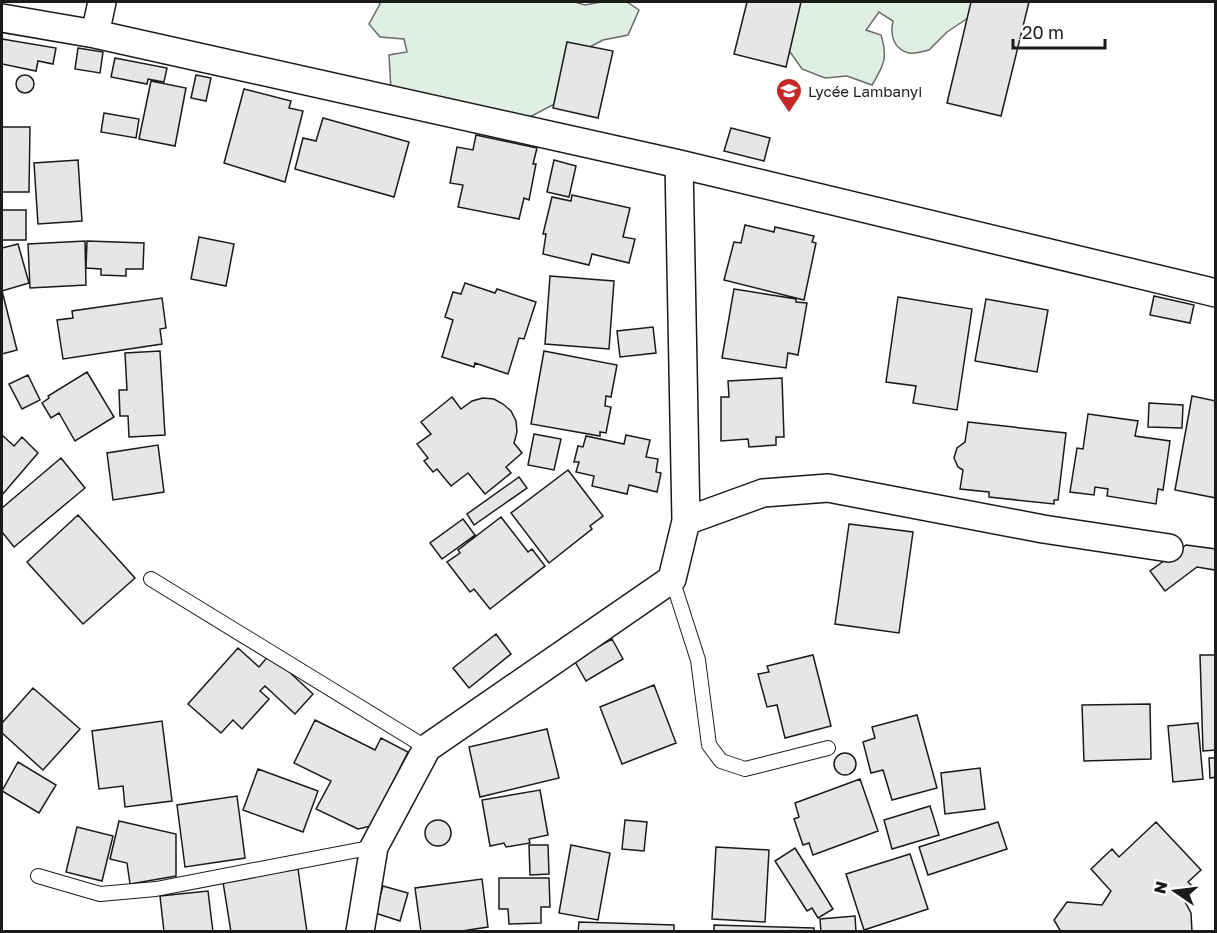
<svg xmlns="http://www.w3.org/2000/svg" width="1217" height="933" viewBox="0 0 1217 933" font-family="'Golos Text',sans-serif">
<rect width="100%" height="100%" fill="#fff"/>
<!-- green -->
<path fill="#e0efe3" stroke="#6a6a6a" stroke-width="1.5" d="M379 2H575L585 5 601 2H627L639 10 628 35 603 40 578 53 564 99 528 118 391 90 389 55 407 52 404 39 380 37 369 24 380 4Z
M792 2H975L977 12 947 32 929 50C924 51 915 54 909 53 893 49 890 35 893 21L879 12 866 30 881 35C888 58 884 65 872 85L847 76 825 78 802 69 783 42Z"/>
<!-- building -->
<path fill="#e6e6e6" stroke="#1a1a1a" stroke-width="1.5" d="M747 2H801L786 67 734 54Z
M971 2H1029L1001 116 947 103Z
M2 39 56 48 53 64 38 61 36 71 2 64Z
M567 42 613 51 598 118 553 108Z
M78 48 103 52 100 73 75 69Z
M115 58 167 68 164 82 148 79 147 84 111 77Z
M16 84a9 9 0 1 1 18 0a9 9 0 1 1-18 0Z
M196 75 211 78 206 101 191 98Z
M151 81 186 88 175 146 139 139Z
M244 89 291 101 289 108 303 111 285 182 224 163Z
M104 113 139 119 136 138 101 132Z
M323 118 409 142 394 197 295 169 303 138 316 141Z
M2 127H30L29 192H2Z
M731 128 770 138 764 161 724 151Z
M476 135 537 148 533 164H536L529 200 524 198 519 219 458 207 463 185 450 183 457 147 473 150Z
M78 160 82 221 38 224 34 163Z
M554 160 576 166 569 197 547 192Z
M572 195 630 208 623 237 635 239 629 263 592 254 589 265 543 254 546 234H543L552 197 571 201Z
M2 210H26V240H2Z
M745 225 774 232 775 227 814 236 812 242 816 243 804 300 724 280 734 242 741 243Z
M199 237 234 244 226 286 191 279Z
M85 241 86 285 30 288 28 244Z
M87 241 144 243 143 269H126V276L101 275V269L86 268Z
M18 244 29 283 2 291V248Z
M550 276 614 281 609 349 545 344Z
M465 283 495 293 497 289 536 302 524 339 519 338 508 374 475 363 474 367 442 357 453 320 445 317 453 292 461 294Z
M734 289 796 299V302L807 303 798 355 788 353 786 368 722 358Z
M2 291 17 350 2 354Z
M1154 296 1194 305 1190 323 1150 315Z
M898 297 972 309 957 410 913 403 916 386 886 382Z
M162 298 166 328 160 329 162 344 63 359 57 320 73 318 72 311Z
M986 299 1048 310 1037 372 975 361Z
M653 327 656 353 620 357 617 331Z
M160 351 165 435 129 437 128 416H120L119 390H127L125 353Z
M544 351 617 365 611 397 606 396 605 406 611 407 606 433 600 432V436L531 424Z
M87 372 114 417 75 441 59 413 51 418 42 403 49 398 48 396Z
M28 375 40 400 22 409 9 384Z
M782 378 784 437H776V445L749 447 748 439 721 441V397H729L728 381Z
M1192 396 1216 401V498L1175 490Z
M452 397 461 409 472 401 483 398 494 399 503 404 511 411 516 421 517 432 514 443 522 453 506 467 511 473 485 494 468 473 451 486 437 469 433 472 424 461 428 458 417 444 431 434 421 422Z
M1149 403 1183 405 1182 428 1148 427Z
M1088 414 1138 421 1135 436 1170 441 1163 490 1158 489 1156 504 1107 496 1108 489 1095 487 1094 495 1070 492 1077 448 1083 449Z
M968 422 1066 433 1058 500H1054V504L989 497V492L960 489 963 470 958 467 954 458 957 448 965 442Z
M534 434 561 439 554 470 528 465Z
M2 435 14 446 22 437 38 453 2 495Z
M626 435 650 440 646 457 658 459 656 472 661 473 657 492 629 485 627 494 592 486 594 476 576 472 579 462H574L578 446 583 447 586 436 624 444Z
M158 445 164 492 113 500 107 453Z
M61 458 85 488 14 547 2 532V508Z
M568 470 603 516 590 526 592 529 549 563 511 513Z
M519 477 527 488 474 525 467 514Z
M78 515 135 578 83 624 27 562Z
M501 517 528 552 532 549 545 566 490 609 474 589 470 592 447 562 460 553 458 550Z
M463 519 475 535 442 559 430 543Z
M849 524 913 532 899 633 835 624Z
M1186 545 1216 549 1215 570 1197 567 1165 591 1150 571Z
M496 634 511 654 469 688 453 668Z
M612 639 623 659 586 681 574 660Z
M238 648 259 667 270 654 313 694 295 714 265 686 260 691 269 699 242 729 233 720 221 733 188 704Z
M813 655 831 726 785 738 777 705 767 707 758 674 769 672 767 666Z
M1200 655H1216V750L1203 751Z
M654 685 676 743 622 764 600 707Z
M33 688 80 729 43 770 2 733V723Z
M1150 704 1151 759 1084 761 1082 705Z
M917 715 937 788 892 800 883 770 871 773 863 742 875 738 872 727Z
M315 720 375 750 381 738 408 752 371 826 358 829 316 809 331 781 294 763Z
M162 721 172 801 125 807 123 786 99 789 92 731Z
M1198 723 1203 779 1173 782 1168 726Z
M547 729 559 778 480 797 469 747Z
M834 764a11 11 0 1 1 22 0a11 11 0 1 1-22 0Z
M1209 758H1216V777L1210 778Z
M18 762 56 785 39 813 2 791Z
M980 768 985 809 945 814 941 773Z
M258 769 318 791 303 832 243 810Z
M860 779 878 831 813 855 809 843 803 845 794 819 799 817 795 803Z
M540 790 548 835 529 839 530 843 506 847 504 843 490 846 482 800Z
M237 796 245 858 185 867 177 805Z
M930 806 939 835 892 849 884 820Z
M625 820 647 822 644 851 622 849Z
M425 833a13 13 0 1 1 26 0a13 13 0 1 1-26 0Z
M119 821 176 834V876L130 884 127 863 110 859Z
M998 822 1007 849 928 875 919 847Z
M1156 822 1201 870 1188 882 1194 888 1183 898 1191 913 1192 932H1061L1054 920 1067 902 1102 905 1111 891 1091 869 1112 849 1119 857Z
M77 827 113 836 102 881 66 872Z
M529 845H548L549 874 530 875Z
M571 845 610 853 598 920 559 913Z
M716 847 769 850 765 922 712 919Z
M795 848 833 909 818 918 812 908 807 911 775 861Z
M910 854 928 909 864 930 846 874Z
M298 869 307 932H231L223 882Z
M499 878H549L550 907H541V923L509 924 508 909H499Z
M482 879 488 927 455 932H421L415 888Z
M383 886 408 893 400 921 375 913Z
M208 891 213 932H164L160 896Z
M855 916 856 932H821L820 919Z
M579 922 674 925V932H578Z
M714 925 814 928V932H714Z"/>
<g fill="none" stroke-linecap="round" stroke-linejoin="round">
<defs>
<path id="service" d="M151 579 427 748
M672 579 698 660 709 745 721 761 745 769 828 748
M38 876 100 894 156 889 374 847"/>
<path id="minor" d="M2 18 95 34 679 164 1216 293
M95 34 102 2
M686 521 763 493 828 488 1043 529 1169 548
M360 932 374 847 427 748 672 579 686 521 679 164"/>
</defs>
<!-- service casing -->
<use href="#service" stroke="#1a1a1a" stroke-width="16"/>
<!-- minor casing -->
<use href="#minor" stroke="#1a1a1a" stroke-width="30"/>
<!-- service -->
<use href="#service" stroke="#fff" stroke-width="14"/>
<!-- minor -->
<use href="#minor" stroke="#fff" stroke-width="27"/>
</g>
<!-- icons -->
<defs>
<symbol id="school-pin" viewBox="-11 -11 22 30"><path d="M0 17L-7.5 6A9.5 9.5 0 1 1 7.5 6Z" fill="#c62828" stroke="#fff"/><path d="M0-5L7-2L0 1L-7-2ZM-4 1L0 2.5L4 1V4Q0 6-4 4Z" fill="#fff"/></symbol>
</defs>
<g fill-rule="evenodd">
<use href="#school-pin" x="774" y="76" width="30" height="40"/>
</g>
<g text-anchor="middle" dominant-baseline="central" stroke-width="4.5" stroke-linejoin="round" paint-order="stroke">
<!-- poi labels -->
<g font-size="15" fill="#1a1a1a" stroke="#fff" text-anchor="start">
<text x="808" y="91">Lycée Lambanyi</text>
</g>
</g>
<!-- border -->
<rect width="1217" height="933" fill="none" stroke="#1a1a1a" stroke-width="6"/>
<!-- north arrow -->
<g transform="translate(1175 891) rotate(284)" stroke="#ffffff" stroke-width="4.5" paint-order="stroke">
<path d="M0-4.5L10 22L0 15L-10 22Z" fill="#1a1a1a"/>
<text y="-9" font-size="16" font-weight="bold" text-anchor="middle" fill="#1a1a1a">N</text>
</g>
<!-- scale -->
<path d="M1013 39v9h92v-9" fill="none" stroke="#1a1a1a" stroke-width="3"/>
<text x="1022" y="39" font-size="18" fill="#1a1a1a" stroke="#ffffff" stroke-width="4.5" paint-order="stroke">20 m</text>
</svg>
